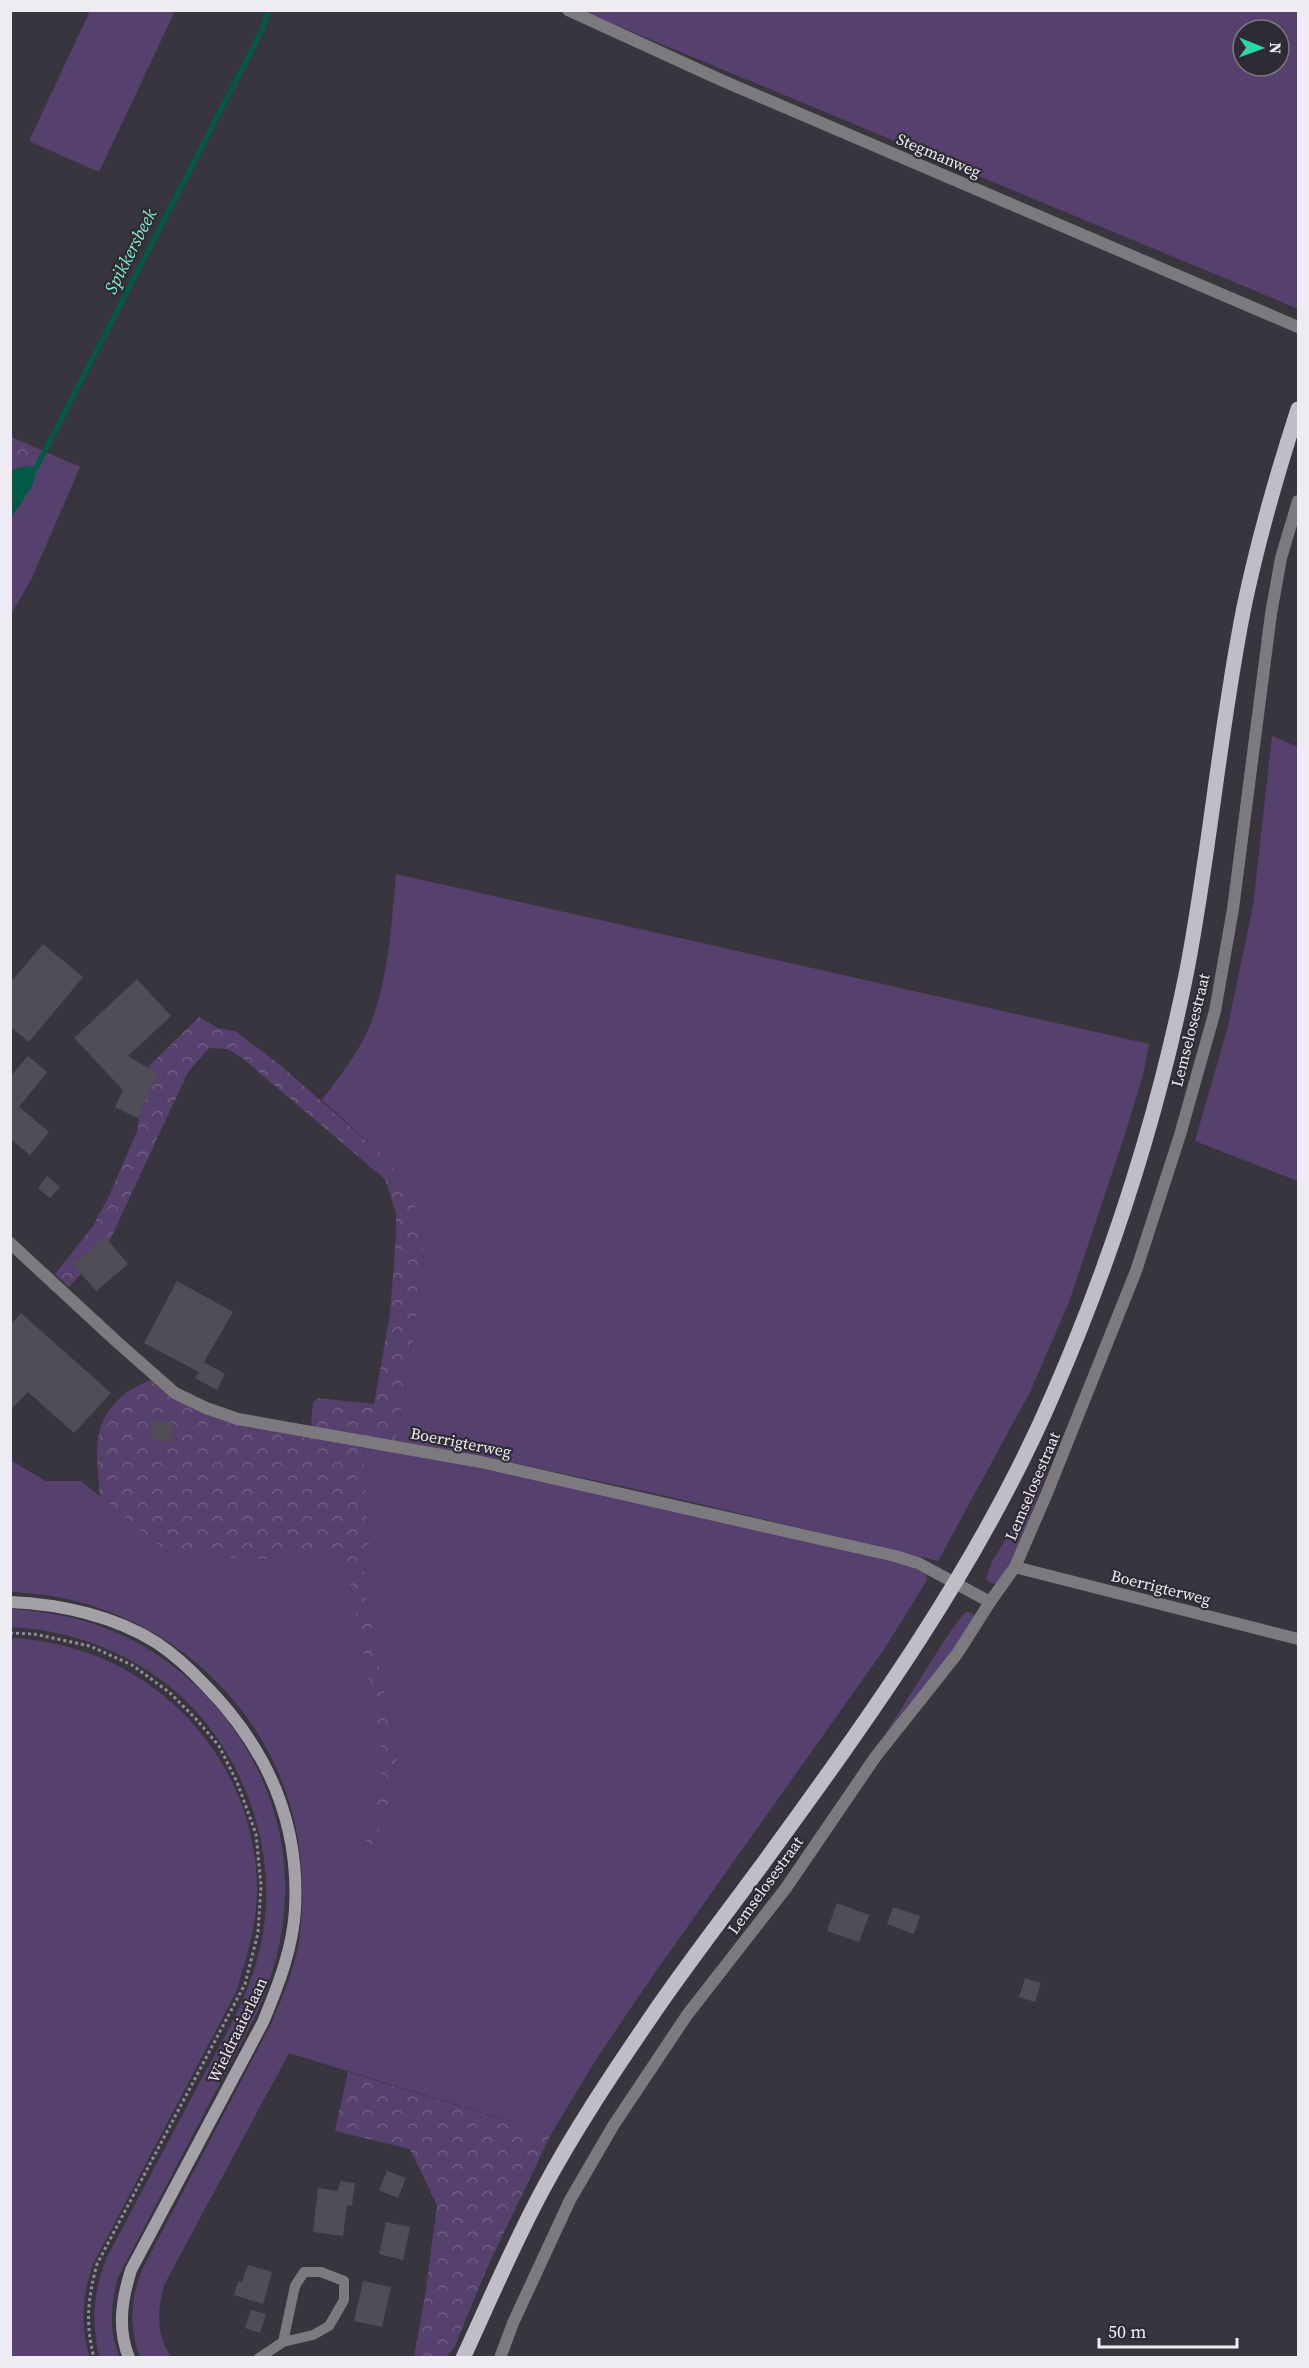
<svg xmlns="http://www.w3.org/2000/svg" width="1309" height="2368" viewBox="0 0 1309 2368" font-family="'Source Serif 4',serif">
<defs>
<pattern id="forest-crowns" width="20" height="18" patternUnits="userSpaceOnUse" patternTransform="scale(1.5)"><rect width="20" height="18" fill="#56416e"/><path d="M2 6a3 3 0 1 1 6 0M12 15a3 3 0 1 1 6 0" fill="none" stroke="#6f5d83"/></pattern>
</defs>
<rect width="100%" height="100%" fill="#39353f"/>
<!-- grass -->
<path fill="#56416e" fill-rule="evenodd" d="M90 11H175L99 172 29 141Z
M582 11H1298V309L1270 297ZM1243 30H1279V66H1243Z
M44 451 80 467 31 580 11 614V518L33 484 21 467 11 471V459Z
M1272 736 1298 747V1181L1195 1141 1228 1026 1253 906Z
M396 874 1149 1044 1143 1075 1125 1134 1069 1302 1030 1392 938 1561C758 1518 578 1472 396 1442L418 1305 424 1253 419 1219 385 1157 322 1100C338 1078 357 1055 368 1030 389 980 391 927 396 874Z
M363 1446 460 1462 909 1565 926 1574 927 1580 885 1648 656 1971 597 2058 551 2134 289 2053 164 2285C157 2311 156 2334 171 2357H140C129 2327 130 2300 142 2270L271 2024C281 2001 291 1977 297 1952 302 1928 303 1903 302 1879 297 1721 167 1597 11 1592L10 1460 46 1481H81L167 1552 254 1560 329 1553 341 1559 351 1586 383 1759 375 1811 362 1850 361 1857 369 1858 387 1808 397 1759 363 1579 369 1544Z
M1053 1457 1020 1542 1001 1581 994 1584 989 1582 986 1578 992 1562Z
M11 1609C38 1611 64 1614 91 1623 207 1660 291 1777 285 1900 283 1940 273 1976 257 2013L118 2277C111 2303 108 2332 120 2357H100L98 2353C92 2314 93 2296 106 2259 135 2204 164 2150 193 2095 214 2055 239 2015 253 1973 283 1885 260 1788 202 1718 155 1662 82 1630 11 1627Z
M966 1612 972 1613 974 1616 950 1655 882 1739 946 1638 961 1617Z
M11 1638C145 1644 253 1749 257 1885 258 1921 247 1957 236 1992L93 2264C83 2294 79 2326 90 2357H11Z"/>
<!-- forest -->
<path fill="url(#forest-crowns)" d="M11 437 44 451 11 459Z
M199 1017 218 1028 235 1031 280 1065 385 1157 409 1189 419 1219 424 1253 418 1305 396 1442 311 1428 313 1403 318 1398 374 1404 390 1314 396 1237V1213L385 1179 242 1058 228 1049 209 1048 188 1072 109 1242 69 1287 55 1274 93 1226 109 1196 138 1129 139 1076Z
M150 1380C212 1427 289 1434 363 1446L369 1544 363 1579 397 1759 387 1808 369 1858 361 1857 362 1850 375 1811 383 1759 351 1587 341 1559 329 1553 254 1560 167 1552 100 1497C97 1457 89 1422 125 1394 132 1388 142 1384 150 1380Z
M348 2072 551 2134 486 2270 455 2346 447 2357H414L426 2290 437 2205 410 2149 335 2131Z"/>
<!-- water -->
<path fill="#005a46" d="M37 466 33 484 11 518V471L21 467Z"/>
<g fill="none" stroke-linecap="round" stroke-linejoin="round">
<!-- stream -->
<path stroke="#005a46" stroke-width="5" d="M33 470 37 466 261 32 269 10"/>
</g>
<!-- building -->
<path fill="#514d57" d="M43 944 83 977 29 1042 10 1027V983Z
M137 979 171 1016 128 1056 158 1074 137 1118 115 1107 123 1090 74 1038Z
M28 1056 47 1072 19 1107 49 1132 30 1155 10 1139V1077Z
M47 1176 60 1187 50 1198 38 1188Z
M105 1237 128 1264 96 1291 73 1264Z
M177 1281 233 1312 204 1362 225 1374 217 1390 195 1378 199 1372 144 1343Z
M21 1313 111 1393 74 1433 28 1392 10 1411V1325Z
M152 1421 173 1422 171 1442 151 1440Z
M837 1903 869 1915 859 1942 827 1931Z
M893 1907 920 1916 914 1934 887 1924Z
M1025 1978 1041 1983 1035 2002 1019 1997Z
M387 2171 406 2178 398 2198 379 2190Z
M340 2181 355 2183 352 2206 347 2205 343 2236 313 2232 318 2188 338 2191Z
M386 2222 410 2227 403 2260 379 2254Z
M248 2265 272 2272 263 2304 234 2295 238 2281 242 2282Z
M363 2281 391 2287 382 2327 354 2321Z
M251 2310 266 2314 260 2333 245 2328Z"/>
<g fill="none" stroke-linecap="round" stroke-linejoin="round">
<!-- path -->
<path stroke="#8f8b94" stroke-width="3" stroke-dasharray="3 3" stroke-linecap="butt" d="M10 1633 34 1634 90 1646 132 1665 169 1692 197 1720 219 1746 237 1782 256 1834 261 1885 258 1933 245 1984 97 2264C88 2298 85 2323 94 2358"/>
<!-- lane -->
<path stroke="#7c7a7f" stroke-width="10" d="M259 2358 283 2342 313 2335 329 2326 344 2300V2281L321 2272H304L295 2286 283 2342"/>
<!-- street -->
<path stroke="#7c7a7f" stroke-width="12" d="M568 10 721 80 1298 327
M10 1243 116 1341 175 1393 206 1408 238 1419 481 1462 895 1556 918 1563 990 1602
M1015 1567 1298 1639
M500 2358 513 2323 570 2200 613 2126 687 2015 786 1888 876 1756 957 1654 990 1602 1015 1567 1047 1493 1136 1271 1180 1135 1215 1011 1233 909 1271 614 1281 558 1298 501"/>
<!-- secondary -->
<path stroke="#a3a0a8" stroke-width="12" d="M10 1602C60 1604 115 1616 157 1643 175 1655 191 1670 205 1685 266 1747 300 1820 295 1909 293 1948 278 1986 263 2022L131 2270C122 2299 117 2328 129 2358"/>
<!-- primary -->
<path stroke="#c1bdc7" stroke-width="15" d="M463 2358C489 2302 513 2245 542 2191 574 2131 612 2074 651 2017 685 1967 723 1918 759 1869 869 1718 980 1565 1054 1392 1113 1256 1158 1115 1187 970 1210 850 1220 727 1244 607 1258 540 1277 474 1298 409"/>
</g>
<g text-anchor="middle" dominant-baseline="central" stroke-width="4.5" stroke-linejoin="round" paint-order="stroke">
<!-- street labels -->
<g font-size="16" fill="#eeecf2" stroke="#2f2b34">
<text transform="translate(939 155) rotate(23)">Stegmanweg</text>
<text transform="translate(1190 1030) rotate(-76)">Lemselosestraat</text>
<text transform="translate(461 1442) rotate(11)">Boerrigterweg</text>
<text transform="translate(1032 1486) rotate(-67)">Lemselosestraat</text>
<text transform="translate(1161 1587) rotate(14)">Boerrigterweg</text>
<text transform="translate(765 1885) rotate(-54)">Lemselosestraat</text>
<text transform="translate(237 2030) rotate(-64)">Wieldraaierlaan</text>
</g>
<!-- water labels -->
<g font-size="18" font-style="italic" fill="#84f0ce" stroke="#2f2b34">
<text transform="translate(130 251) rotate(-63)">Spikkersbeek</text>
</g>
</g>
<!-- border -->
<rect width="1309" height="2368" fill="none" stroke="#eeecf2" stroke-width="24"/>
<!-- north arrow -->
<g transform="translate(1261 48) rotate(91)"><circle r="28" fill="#2f2b34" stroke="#7b7880" stroke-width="1.5"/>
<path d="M0-4.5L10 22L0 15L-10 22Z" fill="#2dd5ab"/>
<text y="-9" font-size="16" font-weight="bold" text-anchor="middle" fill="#eeecf2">N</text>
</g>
<!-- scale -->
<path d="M1099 2338v9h138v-9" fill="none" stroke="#eeecf2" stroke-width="3"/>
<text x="1108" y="2338" font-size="18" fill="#eeecf2" stroke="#2f2b34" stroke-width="4.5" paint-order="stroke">50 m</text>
</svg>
